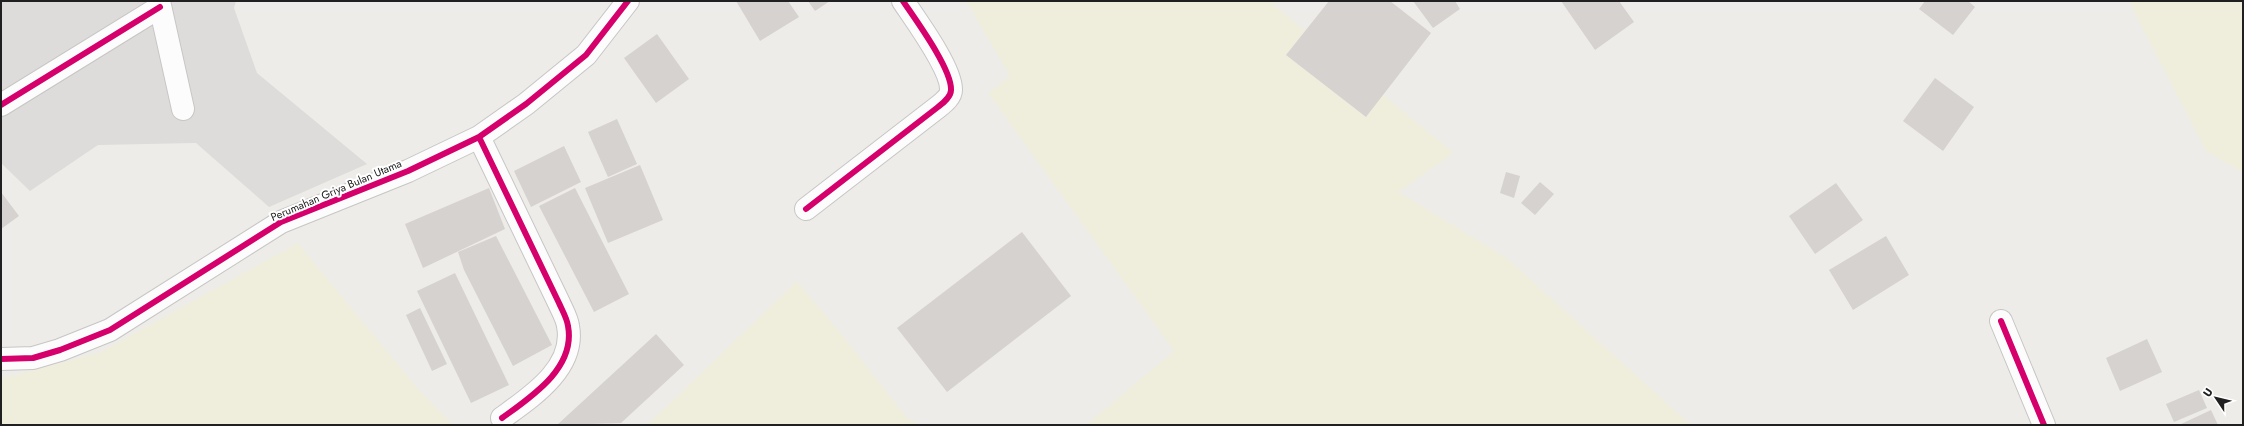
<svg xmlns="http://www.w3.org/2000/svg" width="2244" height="426" viewBox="0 0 2244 426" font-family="Jost,sans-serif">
<rect width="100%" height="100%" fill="#eeece9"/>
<!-- residential -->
<path fill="#dddcda" d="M1 1H236L234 8 257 73 367 164 269 207 196 143 98 145 30 191 1 163Z"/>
<!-- farmland -->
<path fill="#efeedc" d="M966 1H1269L1454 153 1399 192 1507 258 1691 425H1086L1174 351 988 93 1010 76Z
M2130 1H2243V173L2206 151 2134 12Z
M298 243 419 390 453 425H1V379L101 352Z
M797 281 844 337 907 418 921 425H647Z"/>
<!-- building -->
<path fill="#d5d2d0" d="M736 1H788L799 17 760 41Z
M808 1H830L815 11Z
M1329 1H1390L1431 33 1366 117 1286 55Z
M1413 1H1455L1460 9 1433 28Z
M1561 1H1619L1634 22 1595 50Z
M1925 1H1968L1975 7 1953 35 1919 9Z
M657 34 689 79 656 103 624 58Z
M1935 78 1974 107 1943 151 1903 121Z
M617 119 637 164 608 177 588 132Z
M564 146 581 182 531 207 514 171Z
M640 165 663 220 608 243 585 188Z
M1506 172 1520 176 1514 198 1500 193Z
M1540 182 1554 194 1535 215 1521 203Z
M1836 183 1863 220 1815 254 1789 216Z
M489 188 505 229 423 268 405 224Z
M575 188 629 294 594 312 539 206Z
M1 192 19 216 1 229Z
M1022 232 1071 296 947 392 897 328Z
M496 236 552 345 513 366 464 270 458 252Z
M1886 236 1909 275 1853 310 1829 270Z
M455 273 509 385 471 403 417 291Z
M420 308 447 364 432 371 406 315Z
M656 334 684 365 621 423 557 425Z
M2147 339 2162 372 2120 391 2106 358Z
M2199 390 2207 408 2174 422 2166 404Z
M2211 410 2218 425H2179Z"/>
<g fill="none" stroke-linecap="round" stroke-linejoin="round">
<defs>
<path id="minor" d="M159 1 183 109
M1 105 160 7
M479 137 559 303C562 310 567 318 568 326 576 368 531 397 502 418
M806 209 938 107C943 103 951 97 951 90 952 69 915 19 903 1
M2001 321 2044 425
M1 359 33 358 60 350 110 330 281 222 408 171 479 137 526 104 586 55 628 1"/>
</defs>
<!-- minor casing -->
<use href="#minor" stroke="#c7c6c5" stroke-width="24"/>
<!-- minor -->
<use href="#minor" stroke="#fcfcfc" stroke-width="22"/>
<defs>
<path id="cycleway" d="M1 105 160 7
M479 137 559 303C562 310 567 318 568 326 576 368 531 397 502 418
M806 209 938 107C943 103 951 97 951 90 952 69 915 19 903 1
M2001 321 2044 425
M1 359 33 358 60 350 110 330 281 222 408 171 479 137 526 104 586 55 628 1"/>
</defs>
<!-- cycleway casing -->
<use href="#cycleway" stroke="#fff" stroke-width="8"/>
<!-- cycleway -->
<use href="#cycleway" stroke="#d6006c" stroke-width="6"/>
</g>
<g text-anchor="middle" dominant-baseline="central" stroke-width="4" stroke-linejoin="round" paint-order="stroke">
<!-- street labels -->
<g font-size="11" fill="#202020" stroke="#fff">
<text transform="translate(336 190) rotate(-23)">Perumahan Griya Bulan Utama</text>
</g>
</g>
<!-- border -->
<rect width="2244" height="426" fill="none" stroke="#202020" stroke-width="4"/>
<!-- north arrow -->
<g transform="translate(2216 398) rotate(305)" stroke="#ffffff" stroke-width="3" paint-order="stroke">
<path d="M0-3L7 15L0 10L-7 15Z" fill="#202020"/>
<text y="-6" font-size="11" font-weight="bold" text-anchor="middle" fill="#202020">U</text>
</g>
</svg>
